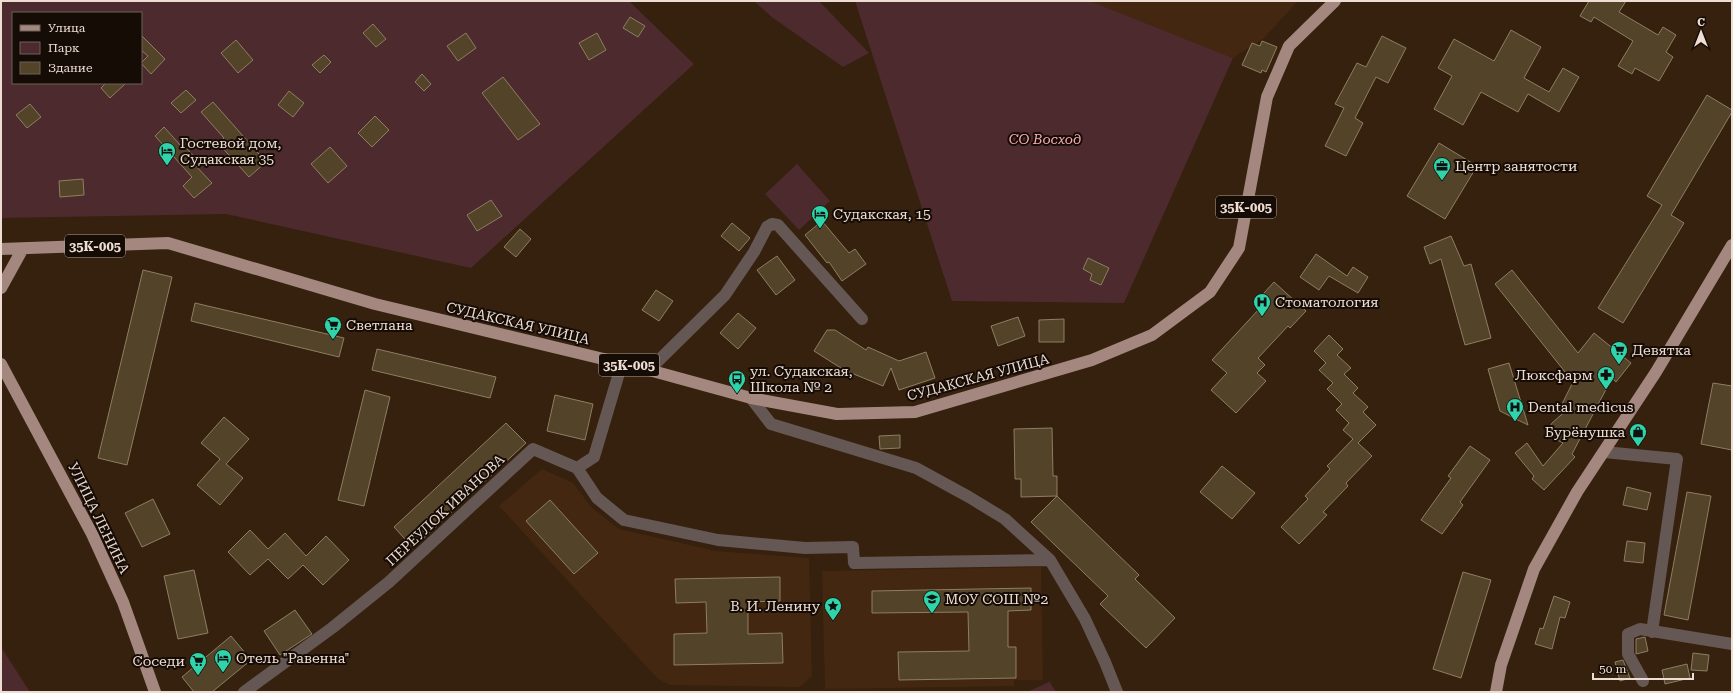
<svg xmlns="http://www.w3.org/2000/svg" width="1733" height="693" viewBox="0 0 1733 693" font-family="'Roboto Serif',serif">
<rect width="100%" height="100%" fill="#36200e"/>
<!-- built -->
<path fill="#432711" d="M1090 1H1298L1264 38 1233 58Z
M542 469 573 483 591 507 619 529 716 551 809 558 812 676 800 687 670 685 657 678 499 506Z
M1041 567 1043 680H1014V686L825 689 822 571Z"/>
<!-- green -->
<path fill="#4d2a2e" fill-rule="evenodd" d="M1 1H629L694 64 471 268 226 214 1 218ZM13 13H141V83H13Z
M754 1H819L869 53 843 67 773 18Z
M855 1H1090L1233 58 1124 303 952 301Z
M797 164 830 201 799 230 765 194Z
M1 647 30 692H1Z
M1049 681 1056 692H1027L1049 682Z"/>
<!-- building -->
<path fill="#524329" stroke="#8e7e62" d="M1589 1H1626L1619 12 1658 35 1663 27 1676 35 1666 52 1673 57 1659 81 1635 68 1632 74 1618 66 1633 41 1594 17 1591 22 1580 16Z
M630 17 645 26 638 37 623 28Z
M373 24 386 39 376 47 363 33Z
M1511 30 1541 47 1524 78 1549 92 1563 68 1579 77 1559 112 1528 94 1518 112 1481 92 1463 125 1434 109 1452 76 1438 68 1454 39 1494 61Z
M466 33 476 48 458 61 447 46Z
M597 33 606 50 589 60 579 43Z
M141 35 165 59 151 74 141 63 148 56 141 50Z
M1382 36 1406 48 1388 83 1376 77 1355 118 1363 123 1346 156 1325 146 1344 108 1335 104 1357 63 1366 67Z
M236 40 253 60 238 73 221 53Z
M1262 41 1277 47 1266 72 1262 70 1261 73 1242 65 1252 43 1260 46Z
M324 55 331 62 320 73 312 65Z
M422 74 431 84 424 91 415 82Z
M503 77 540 124 518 140 482 93Z
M106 83H126L110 98 101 88Z
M186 90 196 100 181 113 171 103Z
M289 91 304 103 293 117 278 105Z
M1707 95 1732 110V112L1671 215 1684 223 1623 323 1598 308 1662 205 1647 196Z
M213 102 266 162 249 177 218 143 224 138 201 112Z
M30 104 41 117 27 128 16 115Z
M375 116 389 130 372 147 358 133Z
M164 127 181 146 183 144 196 159 192 162 212 183 194 198 183 186 192 177 155 136Z
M1439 143 1477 166 1445 219 1407 196Z
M330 147 347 166 328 183 311 164Z
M83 179 84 195 60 197 59 181Z
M491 200 502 216 477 231 467 215Z
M822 221 849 253 855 249 866 264 842 281 829 262 827 263 805 235Z
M732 223 750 238 739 251 721 236Z
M520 229 531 239 516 257 504 247Z
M1451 236 1464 266 1471 264 1491 338 1465 345 1441 259 1430 264 1424 247Z
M1316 254 1347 276 1353 267 1368 277 1358 293 1329 276 1319 290 1300 277Z
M777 256 795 280 776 295 757 270Z
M1088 258 1109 268 1101 285 1090 280 1092 274 1083 269Z
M143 270 172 277 127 465 98 458Z
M1512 270 1578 353 1594 333 1631 363 1616 382 1612 378 1572 454 1575 457 1544 490 1532 479 1534 476 1515 453 1527 443 1543 466 1563 443 1546 434 1552 423 1569 408 1558 412 1573 382 1495 284Z
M1274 282 1306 311 1290 328 1288 326 1258 358 1265 365 1257 373 1266 381 1236 413 1211 390 1227 373 1212 360 1260 308 1255 303Z
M656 290 673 301 659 321 642 310Z
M195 303 344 338 339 357 191 321Z
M738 313 756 328 738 349 720 333Z
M1018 317 1025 336 998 346 991 326Z
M1064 319V342H1039V320Z
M827 330H835L866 350 868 347 899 361 926 352 935 378 899 390 891 368 883 386 844 370 814 351Z
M1329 335 1343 349 1337 355 1351 368 1344 374 1358 388 1353 393 1368 407 1363 412 1376 425 1358 443 1372 456 1346 483 1348 486 1323 512 1327 515 1299 544 1281 527 1308 499 1305 496 1330 469 1327 466 1353 439 1343 430 1349 423 1336 410 1342 404 1327 389 1333 383 1319 370 1326 363 1314 351Z
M377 349 496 377 490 398 372 370Z
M1509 363 1528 425 1500 411 1488 369Z
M1713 383 1732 386V450L1701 444Z
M365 390 390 397 364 506 338 500Z
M555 395 593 404 585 440 547 431Z
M224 417 249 439 226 464 243 478 220 505 197 485 220 459 201 443Z
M506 423 526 443 413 548 394 527Z
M1052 428 1053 476H1057V496L1021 497V479H1015L1014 429Z
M900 435V448L880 449 879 436Z
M1470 446 1490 460 1460 502 1463 505 1442 534 1421 520 1451 478 1448 476Z
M1222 466 1255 493 1232 519 1200 492Z
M1627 487 1651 493 1647 510 1623 505Z
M1687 492 1711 496 1688 620 1664 615Z
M1057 496 1139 575 1135 579 1175 618 1146 648 1100 604 1108 596 1031 522Z
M153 499 170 534 142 547 125 513Z
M550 500 598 553 574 574 526 521Z
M250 530 268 549 285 533 306 556 326 536 349 560 323 585 303 565 288 579 268 559 250 575 228 552Z
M1627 541 1645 543 1643 563 1624 561Z
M194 570 208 633 178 639 164 576Z
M1463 572 1491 580 1461 678 1433 669Z
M780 577V601L748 602V634L782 633 783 663 674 665V634L707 633 706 602 676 603 675 579Z
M1031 588V610L1008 611V647H1016V678L899 680 898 652 969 651 968 612 872 613V591Z
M1554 596 1570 602 1565 618 1560 617 1552 649 1535 644 1540 628 1543 629Z
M295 610 312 634 280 655 264 631Z
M231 636 251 660 212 692H194L182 677Z
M1645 637 1648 651 1636 654V639Z
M1693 653 1709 655 1707 671 1691 670Z
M1623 660 1630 678 1620 681 1615 662Z
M1687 664 1690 678 1665 684 1662 670Z"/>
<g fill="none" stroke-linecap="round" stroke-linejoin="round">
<!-- minor -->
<path stroke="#655753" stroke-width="12" d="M649 370 725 295 754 252 767 227 772 224 778 225 862 319
M751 398 771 424 916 468 969 497 1005 519 1050 560 1085 619 1105 662 1117 692
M1604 452 1677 459 1652 632
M577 468 597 498 624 520 718 540 805 548 853 547 854 563 1050 560
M1643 681 1628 654V634L1640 629 1732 644
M244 692 332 628 389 582 533 449 577 468 594 457 622 363"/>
<!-- major -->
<path stroke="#a4877f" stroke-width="12" d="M1 249 168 243 375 304 649 370 751 398 837 414 915 412 1092 360 1152 335 1210 292 1239 248 1267 97 1289 46 1335 1
M1 288 22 250
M1 364 92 534 123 602 155 692
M1496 692 1501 665 1534 569 1577 492 1656 372 1732 245"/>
</g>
<!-- icons -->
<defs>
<symbol id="hotel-pin" viewBox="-11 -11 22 30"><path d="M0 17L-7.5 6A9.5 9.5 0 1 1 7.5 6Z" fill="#2fd4aa" stroke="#160c06"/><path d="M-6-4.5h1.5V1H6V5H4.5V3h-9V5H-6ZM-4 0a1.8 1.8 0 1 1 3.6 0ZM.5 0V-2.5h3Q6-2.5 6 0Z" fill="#111"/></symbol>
<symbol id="office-pin" viewBox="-11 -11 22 30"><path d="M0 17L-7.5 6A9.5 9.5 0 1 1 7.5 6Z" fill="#2fd4aa" stroke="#160c06"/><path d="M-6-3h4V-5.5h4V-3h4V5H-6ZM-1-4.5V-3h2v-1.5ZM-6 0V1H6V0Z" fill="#111"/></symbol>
<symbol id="hospital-pin" viewBox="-11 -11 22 30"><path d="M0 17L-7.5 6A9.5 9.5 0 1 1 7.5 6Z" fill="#2fd4aa" stroke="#160c06"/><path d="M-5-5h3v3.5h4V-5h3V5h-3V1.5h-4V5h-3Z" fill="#111"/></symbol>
<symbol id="supermarket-pin" viewBox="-11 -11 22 30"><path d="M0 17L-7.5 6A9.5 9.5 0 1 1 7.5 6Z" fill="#2fd4aa" stroke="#160c06"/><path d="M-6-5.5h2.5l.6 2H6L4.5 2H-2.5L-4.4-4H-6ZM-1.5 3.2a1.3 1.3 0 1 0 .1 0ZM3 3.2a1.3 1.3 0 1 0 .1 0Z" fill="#111"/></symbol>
<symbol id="pharmacy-pin" viewBox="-11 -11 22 30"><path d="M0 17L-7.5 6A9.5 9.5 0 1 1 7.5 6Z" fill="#2fd4aa" stroke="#160c06"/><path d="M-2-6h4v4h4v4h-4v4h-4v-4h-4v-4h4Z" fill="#111"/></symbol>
<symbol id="bus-pin" viewBox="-11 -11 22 30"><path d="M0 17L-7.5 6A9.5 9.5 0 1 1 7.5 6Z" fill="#2fd4aa" stroke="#160c06"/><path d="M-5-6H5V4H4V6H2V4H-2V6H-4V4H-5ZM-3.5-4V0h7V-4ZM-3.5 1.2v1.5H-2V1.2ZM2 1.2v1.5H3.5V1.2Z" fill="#111"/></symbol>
<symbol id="shop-pin" viewBox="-11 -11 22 30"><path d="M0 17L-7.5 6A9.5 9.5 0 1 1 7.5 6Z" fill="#2fd4aa" stroke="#160c06"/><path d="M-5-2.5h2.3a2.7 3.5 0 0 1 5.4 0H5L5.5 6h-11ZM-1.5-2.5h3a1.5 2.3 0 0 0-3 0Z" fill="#111"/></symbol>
<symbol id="school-pin" viewBox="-11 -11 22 30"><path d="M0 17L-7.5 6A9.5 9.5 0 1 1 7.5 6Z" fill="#2fd4aa" stroke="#160c06"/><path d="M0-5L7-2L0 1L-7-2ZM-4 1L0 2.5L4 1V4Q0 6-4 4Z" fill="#111"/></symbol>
<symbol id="sight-pin" viewBox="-11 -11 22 30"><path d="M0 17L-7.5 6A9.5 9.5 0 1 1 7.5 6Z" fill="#2fd4aa" stroke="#160c06"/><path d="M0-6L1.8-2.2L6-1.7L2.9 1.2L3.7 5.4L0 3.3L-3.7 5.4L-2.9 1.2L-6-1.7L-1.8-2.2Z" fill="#111"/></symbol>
</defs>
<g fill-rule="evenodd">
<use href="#hotel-pin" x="157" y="141" width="20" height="27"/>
<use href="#office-pin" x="1432" y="156" width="20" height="27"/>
<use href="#hotel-pin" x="810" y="204" width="20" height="27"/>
<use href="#hospital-pin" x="1252" y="292" width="20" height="27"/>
<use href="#supermarket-pin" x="323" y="315" width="20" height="27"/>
<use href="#supermarket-pin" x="1609" y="340" width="20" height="27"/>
<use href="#pharmacy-pin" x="1596" y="365" width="20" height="27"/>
<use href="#bus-pin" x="727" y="369" width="20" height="27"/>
<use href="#hospital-pin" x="1505" y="397" width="20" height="27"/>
<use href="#shop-pin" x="1628" y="422" width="20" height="27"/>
<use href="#school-pin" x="922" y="589" width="20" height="27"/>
<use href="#sight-pin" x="823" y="596" width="20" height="27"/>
<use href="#hotel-pin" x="213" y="648" width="20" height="27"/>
<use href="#supermarket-pin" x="188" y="651" width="20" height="27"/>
</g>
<g text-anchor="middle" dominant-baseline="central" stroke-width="4" stroke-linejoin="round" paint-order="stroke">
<!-- shield labels -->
<g fill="#160c06" stroke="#ac9e96" stroke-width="1">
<rect x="1216" y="196" width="60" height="22" rx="3"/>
<rect x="65" y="235" width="60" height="22" rx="3"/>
<rect x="599" y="354" width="60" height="22" rx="3"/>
</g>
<g font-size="13" font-weight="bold" fill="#edddd3">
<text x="1246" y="207">35К-005</text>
<text x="95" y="246">35К-005</text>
<text x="629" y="365">35К-005</text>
</g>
<!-- park labels -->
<g font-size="14" font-style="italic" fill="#f7aab3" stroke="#160c06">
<text x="1045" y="139">СО Восход</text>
</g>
<!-- poi labels -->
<g font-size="14" fill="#edddd3" stroke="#160c06" text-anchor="start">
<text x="180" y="143">Гостевой дом,<tspan x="180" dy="16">Судакская 35</tspan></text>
<text x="1455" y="166">Центр занятости</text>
<text x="833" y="214">Судакская, 15</text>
<text x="1275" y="302">Стоматология</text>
<text x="346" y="325">Светлана</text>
<text x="1632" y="350">Девятка</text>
<text x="750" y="371">ул. Судакская,<tspan x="750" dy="16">Школа № 2</tspan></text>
<text x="1593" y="375" text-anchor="end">Люксфарм</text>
<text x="1528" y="407">Dental medicus</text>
<text x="1625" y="432" text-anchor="end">Бурёнушка</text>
<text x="945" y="599">МОУ СОШ №2</text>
<text x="820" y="606" text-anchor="end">В. И. Ленину</text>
<text x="236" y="658">Отель "Равенна"</text>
<text x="185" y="661" text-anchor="end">Соседи</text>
</g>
<!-- street labels -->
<g font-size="14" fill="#edddd3" stroke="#160c06">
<text transform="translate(518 323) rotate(13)">СУДАКСКАЯ УЛИЦА</text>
<text transform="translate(978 377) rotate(-15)">СУДАКСКАЯ УЛИЦА</text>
<text transform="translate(445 510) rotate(-43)">ПЕРЕУЛОК ИВАНОВА</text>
<text transform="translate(99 518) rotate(64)">УЛИЦА ЛЕНИНА</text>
</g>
</g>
<!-- border -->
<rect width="1733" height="693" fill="none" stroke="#edddd3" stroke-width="4"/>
<!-- legend -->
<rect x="12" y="12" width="130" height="72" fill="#160c06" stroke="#6c6058"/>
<rect x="20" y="25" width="20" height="6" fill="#a4877f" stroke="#6c6058"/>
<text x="48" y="32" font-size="12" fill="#edddd3">Улица</text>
<rect x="20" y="42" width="20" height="12" fill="#4d2a2e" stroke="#6c6058"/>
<text x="48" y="52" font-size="12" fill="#edddd3">Парк</text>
<rect x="20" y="62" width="20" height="12" fill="#524329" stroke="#6c6058"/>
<text x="48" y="72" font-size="12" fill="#edddd3">Здание</text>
<!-- north arrow -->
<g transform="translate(1701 32)" stroke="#160c06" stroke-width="3" paint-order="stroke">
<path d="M0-3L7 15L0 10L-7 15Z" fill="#edddd3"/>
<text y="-6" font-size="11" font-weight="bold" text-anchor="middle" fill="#edddd3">С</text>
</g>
<!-- scale -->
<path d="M1593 673v6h100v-6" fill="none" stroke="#edddd3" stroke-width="2"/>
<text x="1599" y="673" font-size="12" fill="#edddd3" stroke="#160c06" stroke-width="3" paint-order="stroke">50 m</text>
</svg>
